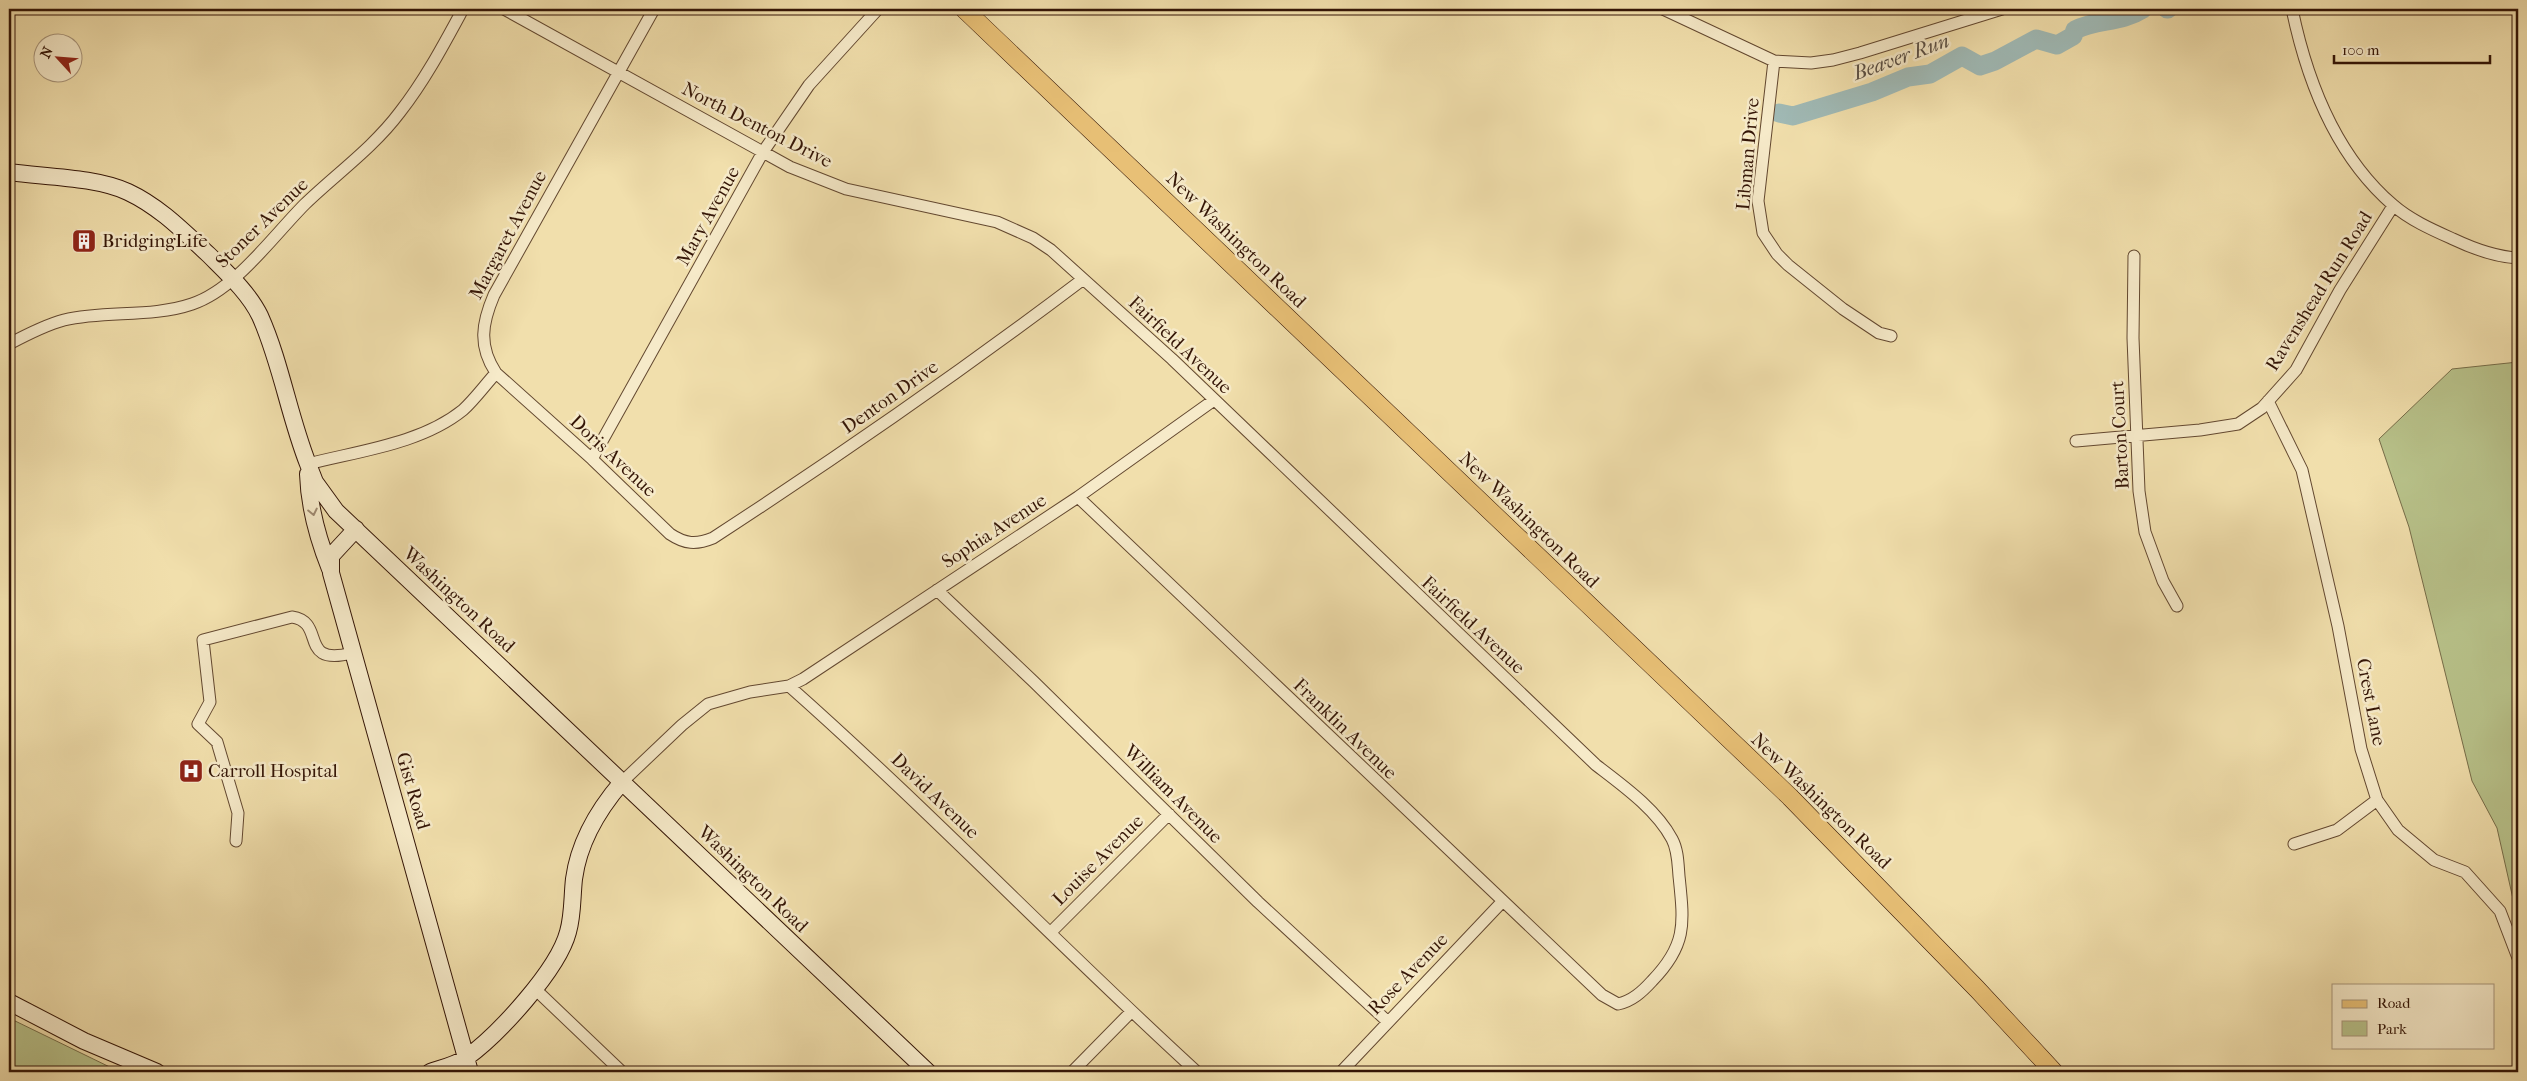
<svg xmlns="http://www.w3.org/2000/svg" width="2527" height="1081" viewBox="0 0 2527 1081" font-family="'IM FELL French Canon',serif">
<rect width="100%" height="100%" fill="#f1dfac"/>
<filter id="stains"><feTurbulence type="fractalNoise" baseFrequency=".004" numOctaves="4"/><feColorMatrix values="0 0 0 0 .2 0 0 0 0 .09 0 0 0 0 .02 0 0 0 .5 -.17"/></filter>
<radialGradient id="worn" r=".72"><stop offset=".6" stop-color="#630" stop-opacity="0"/><stop offset="1" stop-color="#630" stop-opacity=".3"/></radialGradient>
<!-- green -->
<path fill="#b8c28a" stroke="#766c48" d="M2518 362V921L2497 828 2472 781 2409 527 2379 439 2452 369Z
M9 1018 120 1072H9Z"/>
<g fill="none" stroke-linecap="round" stroke-linejoin="round">
<!-- river -->
<path stroke="#a0bab6" stroke-width="19" d="M2167 9H2168
M1779 113 1793 116 1872 92 1908 77 1930 74 1962 56 1980 66 1995 61 2036 39 2057 45 2073 36 2075 30C2097 19 2121 23 2143 9"/>
<defs>
<path id="street" d="M504 9 790 167 846 189 997 222 1033 238 1051 250 1172 359 1596 765C1622 785 1656 809 1672 839 1678 850 1678 864 1679 876 1684 924 1687 945 1652 981 1642 992 1632 1001 1618 1004L1602 995 1078 497
M654 9 494 295C482 323 478 346 496 373L592 459 670 534C685 544 696 545 713 538 839 456 963 370 1082 280
M1663 9 1774 61 1811 63 1833 60 1860 53 2002 9
M2292 9C2307 81 2336 156 2393 205 2410 220 2433 230 2453 239 2472 248 2496 257 2518 258
M1774 61 1758 201 1763 233 1777 254 1788 265 1843 309 1879 333 1891 336
M2134 256 2133 338 2139 491 2145 532 2163 581 2177 606
M9 344C26 335 45 325 64 320 106 310 151 318 192 304 235 290 273 236 305 204 336 174 373 148 400 112 425 80 444 44 463 9
M2268 401 2302 470 2338 626 2361 749 2377 800 2398 830 2434 860 2465 872 2500 911 2518 958
M2076 441 2200 430 2238 424 2262 408 2296 370 2340 290 2393 206
M592 459 763 152 809 85 878 9
M308 464C358 451 421 444 463 410 475 399 485 385 496 373
M937 590 1034 682 1258 902 1387 1021
M789 686C929 810 1059 946 1197 1072
M622 782 682 725 708 704 750 692 789 686 803 679 1078 497 1214 400
M236 841 238 813 217 742 198 724 210 702 203 640 292 617C327 622 297 667 352 653
M2294 844 2337 830 2377 800
M1051 932 1169 814
M535 989 622 1072
M1072 1072 1131 1012
M1341 1072 1502 902"/>
<path id="secondary" d="M9 172C45 177 96 177 128 192 160 207 184 232 209 255 227 273 249 293 260 316 281 363 289 416 308 464L315 482 336 511 928 1072
M308 474C309 506 318 539 330 569
M356 529 331 556V573L470 1072
M9 1002 84 1041 157 1072
M430 1072C442 1068 455 1065 466 1058 498 1035 558 970 568 932 573 915 572 897 574 879 579 841 598 810 622 782"/>
<path id="primary" d="M964 9 1790 797 1977 989 2054 1072"/>
</defs>
<!-- street casing -->
<use href="#street" stroke="#634830" stroke-width="13"/>
<!-- secondary casing -->
<use href="#secondary" stroke="#341506" stroke-width="18"/>
<!-- primary casing -->
<use href="#primary" stroke="#341506" stroke-width="19"/>
<!-- street -->
<use href="#street" stroke="#f6eac9" stroke-width="11"/>
<!-- secondary -->
<use href="#secondary" stroke="#f6eac9" stroke-width="16"/>
<!-- primary -->
<use href="#primary" stroke="#e8c076" stroke-width="18"/>
</g>
<!-- one-way arrows -->
<defs><path id="oneway-chevron" d="M-2-3.5L2.5 0L-2 3.5" fill="none" stroke-width="1.6" stroke-linecap="round" stroke-linejoin="round" transform="scale(1.25)"/></defs>
<use stroke="#9f8a71" href="#oneway-chevron" transform="translate(313 512) rotate(78)"/>
<!-- icons -->
<defs>
<symbol id="building-square" viewBox="-11 -11 22 22"><rect x="-9" y="-9" width="18" height="18" rx="4" fill="#8f2418" stroke="#f6eac9"/><path d="M-4-6H4V6H1V3H-1V6H-4ZM-2.5-4.3h1.7v1.8h-1.7ZM.8-4.3h1.7v1.8H.8ZM-2.5-1h1.7V.8h-1.7ZM.8-1h1.7V.8H.8Z" fill="#fff"/></symbol>
<symbol id="hospital-square" viewBox="-11 -11 22 22"><rect x="-9" y="-9" width="18" height="18" rx="4" fill="#8f2418" stroke="#f6eac9"/><path d="M-5-5h3v3.5h4V-5h3V5h-3V1.5h-4V5h-3Z" fill="#fff"/></symbol>
</defs>
<g fill-rule="evenodd">
<use href="#building-square" x="70" y="227" width="28" height="28"/>
<use href="#hospital-square" x="177" y="757" width="28" height="28"/>
</g>
<g text-anchor="middle" dominant-baseline="central" stroke-width="5" stroke-linejoin="round" paint-order="stroke">
<!-- street labels -->
<g font-size="19" fill="#341506" stroke="#f6eac9">
<text transform="translate(757 125) rotate(27)">North Denton Drive</text>
<text transform="translate(1748 154) rotate(-85)">Libman Drive</text>
<text transform="translate(708 216) rotate(-61)">Mary Avenue</text>
<text transform="translate(262 223) rotate(-44)">Stoner Avenue</text>
<text transform="translate(508 235) rotate(-62)">Margaret Avenue</text>
<text transform="translate(1236 240) rotate(44)">New Washington Road</text>
<text transform="translate(2319 291) rotate(-58)">Ravenshead Run Road</text>
<text transform="translate(1180 345) rotate(43)">Fairfield Avenue</text>
<text transform="translate(890 397) rotate(-35)">Denton Drive</text>
<text transform="translate(2120 435) rotate(-93)">Barton Court</text>
<text transform="translate(613 456) rotate(43)">Doris Avenue</text>
<text transform="translate(1529 520) rotate(44)">New Washington Road</text>
<text transform="translate(994 531) rotate(-33)">Sophia Avenue</text>
<text transform="translate(459 600) rotate(43)">Washington Road</text>
<text transform="translate(1473 625) rotate(43)">Fairfield Avenue</text>
<text transform="translate(2371 702) rotate(79)">Crest Lane</text>
<text transform="translate(1345 729) rotate(44)">Franklin Avenue</text>
<text transform="translate(413 791) rotate(74)">Gist Road</text>
<text transform="translate(1173 794) rotate(45)">William Avenue</text>
<text transform="translate(935 796) rotate(44)">David Avenue</text>
<text transform="translate(1821 801) rotate(44)">New Washington Road</text>
<text transform="translate(1098 860) rotate(-45)">Louise Avenue</text>
<text transform="translate(753 879) rotate(44)">Washington Road</text>
<text transform="translate(1408 974) rotate(-46)">Rose Avenue</text>
</g>
<!-- poi labels -->
<g font-size="19" fill="#341506" stroke="#f6eac9" text-anchor="start">
<text x="102" y="241">BridgingLife</text>
<text x="208" y="771">Carroll Hospital</text>
</g>
<!-- water labels -->
<g font-size="20" font-style="italic" fill="#5a4f44" stroke="#f6eac9">
<text transform="translate(1901 57) rotate(-20)">Beaver Run</text>
</g>
</g>
<!-- margin -->
<rect width="2527" height="1081" fill="none" stroke="#f1dfac" stroke-width="30"/>
<rect x="10" y="10" width="2507" height="1061" fill="none" stroke="#341506" stroke-width="2.5"/>
<rect x="15" y="15" width="2497" height="1051" fill="none" stroke="#341506"/>
<!-- legend -->
<rect x="2332" y="984" width="162" height="65" fill="#f6eac9" stroke="#a8957b"/>
<rect x="2342" y="1000" width="25" height="8" fill="#e8c076" stroke="#a8957b"/>
<text x="2377" y="1008" font-size="15" fill="#341506">Road</text>
<rect x="2342" y="1021" width="25" height="15" fill="#b8c28a" stroke="#a8957b"/>
<text x="2377" y="1034" font-size="15" fill="#341506">Park</text>
<!-- north arrow -->
<g transform="translate(58 58) rotate(296)"><circle r="24" fill="#f6eac9" stroke="#a8957b"/>
<path d="M0-4L9 19L0 12L-9 19Z" fill="#8f2418"/>
<text y="-8" font-size="14" font-weight="bold" text-anchor="middle" fill="#341506">N</text>
</g>
<!-- scale -->
<path d="M2334 55v8h156v-8" fill="none" stroke="#341506" stroke-width="2.5"/>
<text x="2342" y="55" font-size="15" fill="#341506" stroke="#f6eac9" stroke-width="4" paint-order="stroke">100 m</text>
<rect width="100%" height="100%" filter="url(#stains)"/>
<rect width="100%" height="100%" fill="url(#worn)"/>
</svg>
